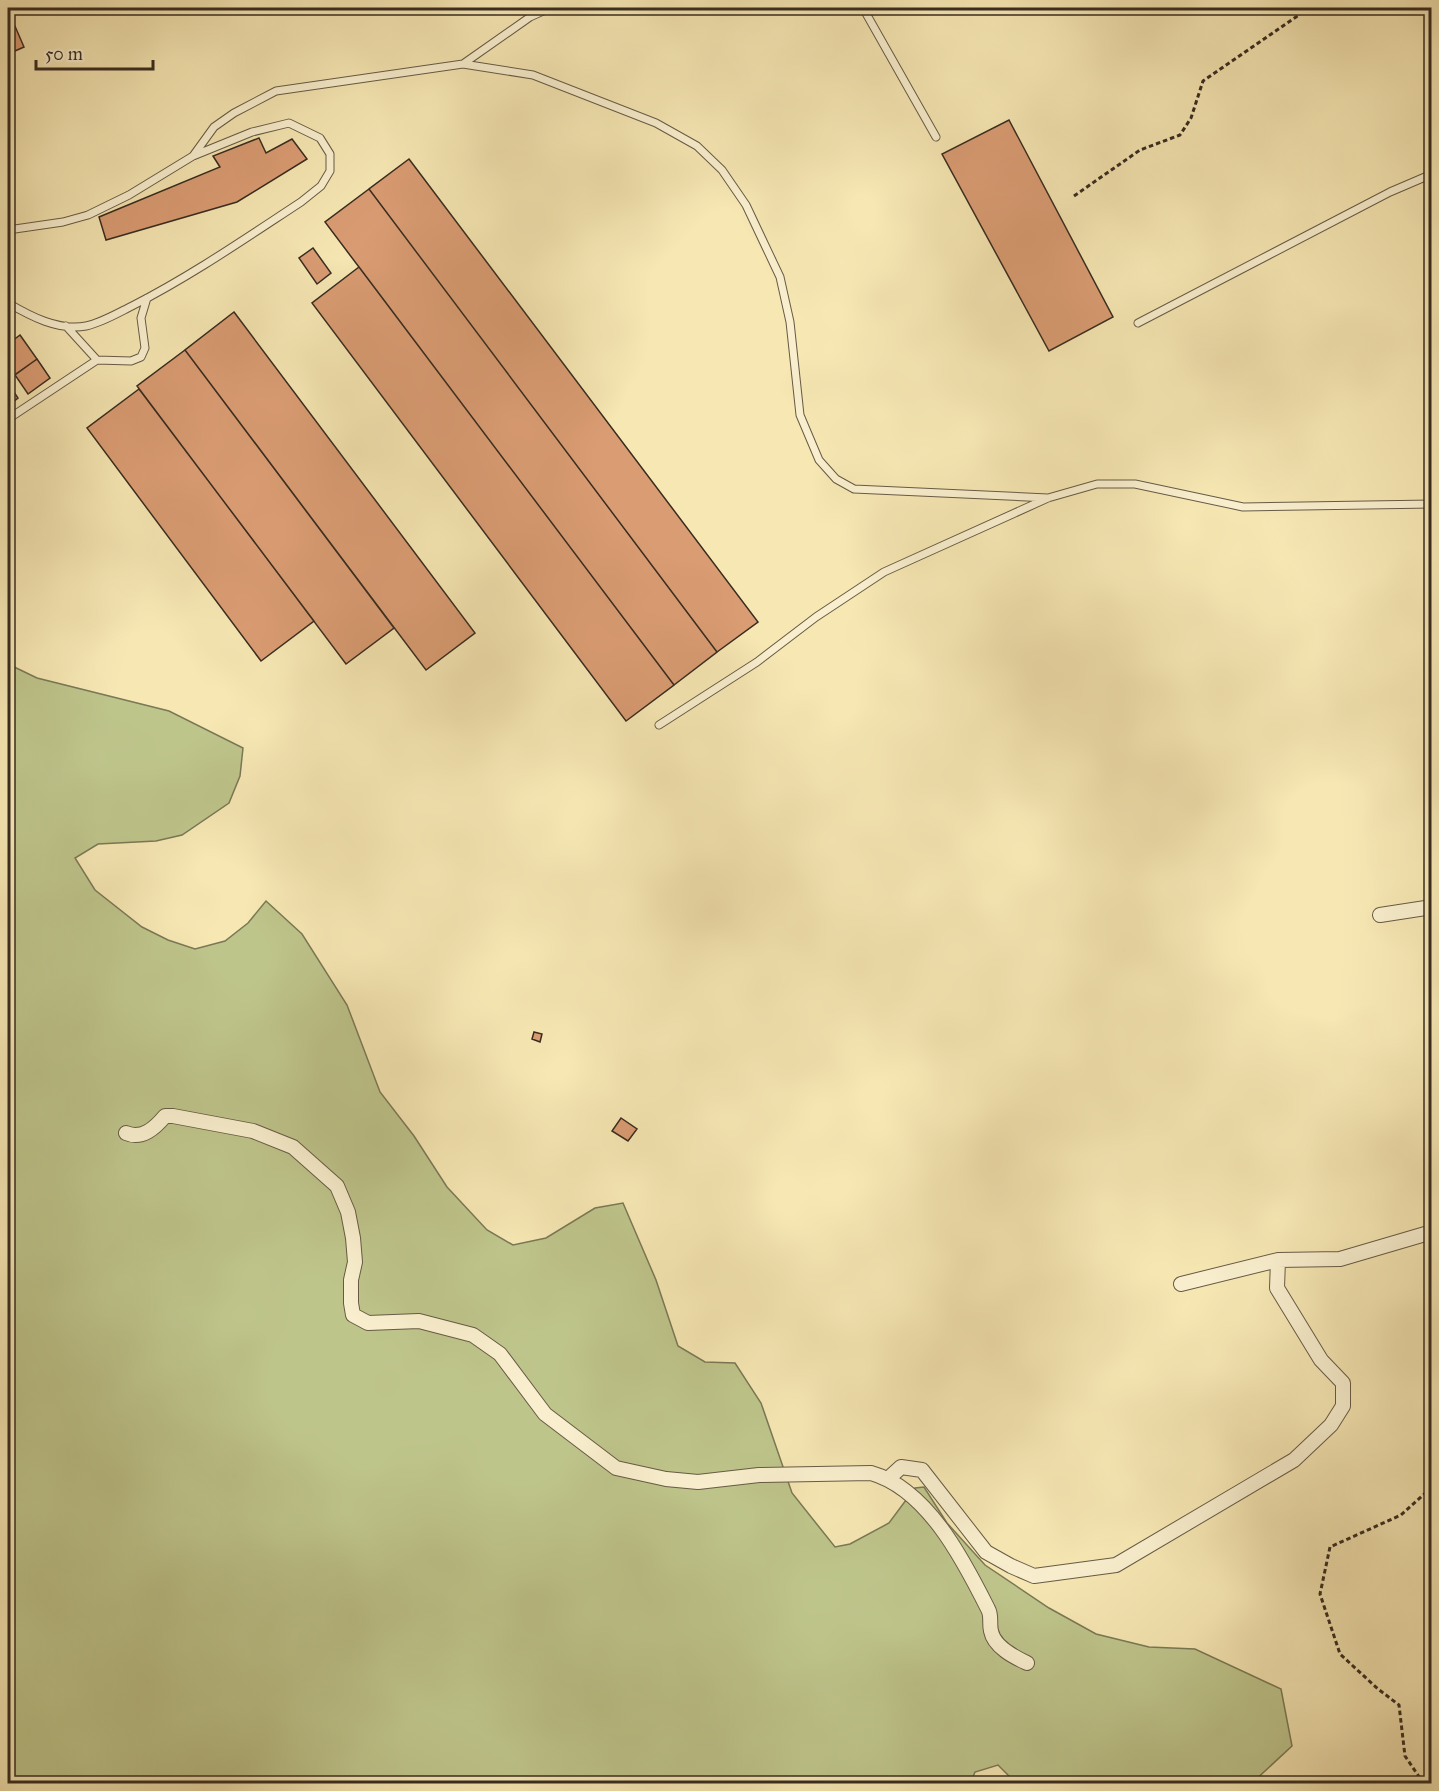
<svg xmlns="http://www.w3.org/2000/svg" width="1439" height="1791" viewBox="0 0 1439 1791" font-family="'IM FELL Great Primer',serif">
<rect width="100%" height="100%" fill="#f6e7b3"/>
<filter id="stains"><feTurbulence type="fractalNoise" baseFrequency=".00333" numOctaves="4"/><feColorMatrix values="0 0 0 0 .2 0 0 0 0 .09 0 0 0 0 .02 0 0 0 .5 -.17"/></filter>
<radialGradient id="worn" r=".72"><stop offset=".6" stop-color="#630" stop-opacity="0"/><stop offset="1" stop-color="#630" stop-opacity=".3"/></radialGradient>
<!-- green -->
<path fill="#bec58b" stroke="#7a7856" stroke-width="1.5" d="M8 664 37 678 169 711 243 748 240 776 229 803 182 835 156 841 98 844 75 858 95 890 142 927 168 940 195 949 225 941 248 923 266 901 302 934 347 1005 380 1092 414 1136 447 1187 487 1230 513 1245 546 1238 595 1208 623 1203 656 1280 678 1346 705 1362 735 1363 761 1403 792 1493 835 1547 850 1544 889 1523 915 1488 924 1487 947 1523 985 1565 1049 1608 1096 1634 1149 1647 1195 1649 1281 1689 1292 1746 1251 1784 1016 1783 998 1765 975 1772 970 1784 8 1783Z"/>
<!-- building -->
<path fill="#da9c73" stroke="#372c20" stroke-width="1.5" d="M8 10 24 47 8 54Z
M1009 120 1113 317 1049 351 942 154Z
M259 138 266 153 292 139 307 159 237 202 106 240 99 217 220 167 213 156Z
M409 159 758 622 717 652 369 189Z
M369 189 717 652 674 685 325 222Z
M313 248 331 273 317 284 299 258Z
M359 267 674 685 626 721 312 303Z
M234 312 475 633 426 670 185 350Z
M20 335 37 359 10 378 8 374V344Z
M185 350 394 628 346 664 137 386Z
M37 359 50 378 28 394 15 375Z
M8 383 18 398 8 406Z
M139 389 314 621 261 661 87 428Z
M534 1032 542 1034 540 1042 532 1039Z
M621 1118 637 1129 628 1141 612 1131Z"/>
<g fill="none" stroke-linecap="round" stroke-linejoin="round">
<defs>
<path id="lane" d="M863 8 936 137
M463 64 530 17 550 8
M193 156 214 127 234 113 276 91 463 64 533 75 656 123 697 146 722 170 746 205 780 277 790 322 800 415 819 460 836 479 854 489 1048 498
M8 230 63 222 88 215 129 195 193 156 252 132 289 123 320 138 330 154V171L321 186 301 202C246 238 191 276 132 306 118 313 101 323 86 326 58 331 30 316 8 303
M1138 323 1390 192 1432 174
M66 326 97 360 131 361 141 357 145 348 141 318 147 298
M8 419 97 360
M659 725 757 662 816 617 884 572 1048 498 1097 484H1135L1243 507 1432 504"/>
<path id="street" d="M1380 915 1432 907
M126 1133C142 1140 155 1128 165 1116H173L253 1131 293 1147 337 1186 348 1212 353 1238 355 1262 351 1280V1303L353 1315 368 1323 419 1321 473 1335 500 1354 545 1414 616 1468 666 1479 698 1482 759 1475 871 1473C927 1489 963 1559 988 1609 992 1616 989 1623 991 1631 994 1647 1014 1657 1027 1663
M1181 1284 1278 1260 1340 1259 1432 1232
M889 1478 901 1467 922 1470 986 1552 1011 1566 1034 1576 1116 1565 1294 1460 1331 1425 1343 1406V1383L1321 1360 1277 1288 1278 1260"/>
</defs>
<!-- lane casing -->
<use href="#lane" stroke="#675b45" stroke-width="9"/>
<!-- street casing -->
<use href="#street" stroke="#675b45" stroke-width="16"/>
<!-- path -->
<path stroke="#372c20" stroke-width="3" stroke-dasharray="4.5 3" stroke-linecap="butt" d="M1074 196 1140 150 1180 135 1191 118 1203 81 1309 8
M1424 1784 1405 1756 1399 1705 1378 1689 1340 1654 1320 1594 1330 1547 1401 1515 1432 1487"/>
<!-- lane -->
<use href="#lane" stroke="#f9efce" stroke-width="7"/>
<!-- street -->
<use href="#street" stroke="#f9efce" stroke-width="14"/>
</g>
<!-- margin -->
<rect width="1439" height="1791" fill="none" stroke="#f6e7b3" stroke-width="30"/>
<rect x="9" y="9" width="1421" height="1773" fill="none" stroke="#372c20" stroke-width="3"/>
<rect x="15" y="15" width="1409" height="1761" fill="none" stroke="#372c20" stroke-width="1.5"/>
<!-- scale -->
<path d="M36 60v9h117v-9" fill="none" stroke="#372c20" stroke-width="3"/>
<text x="45" y="60" font-size="18" fill="#372c20" stroke="#f9efce" stroke-width="4.5" paint-order="stroke">50 m</text>
<rect width="100%" height="100%" filter="url(#stains)"/>
<rect width="100%" height="100%" fill="url(#worn)"/>
</svg>
